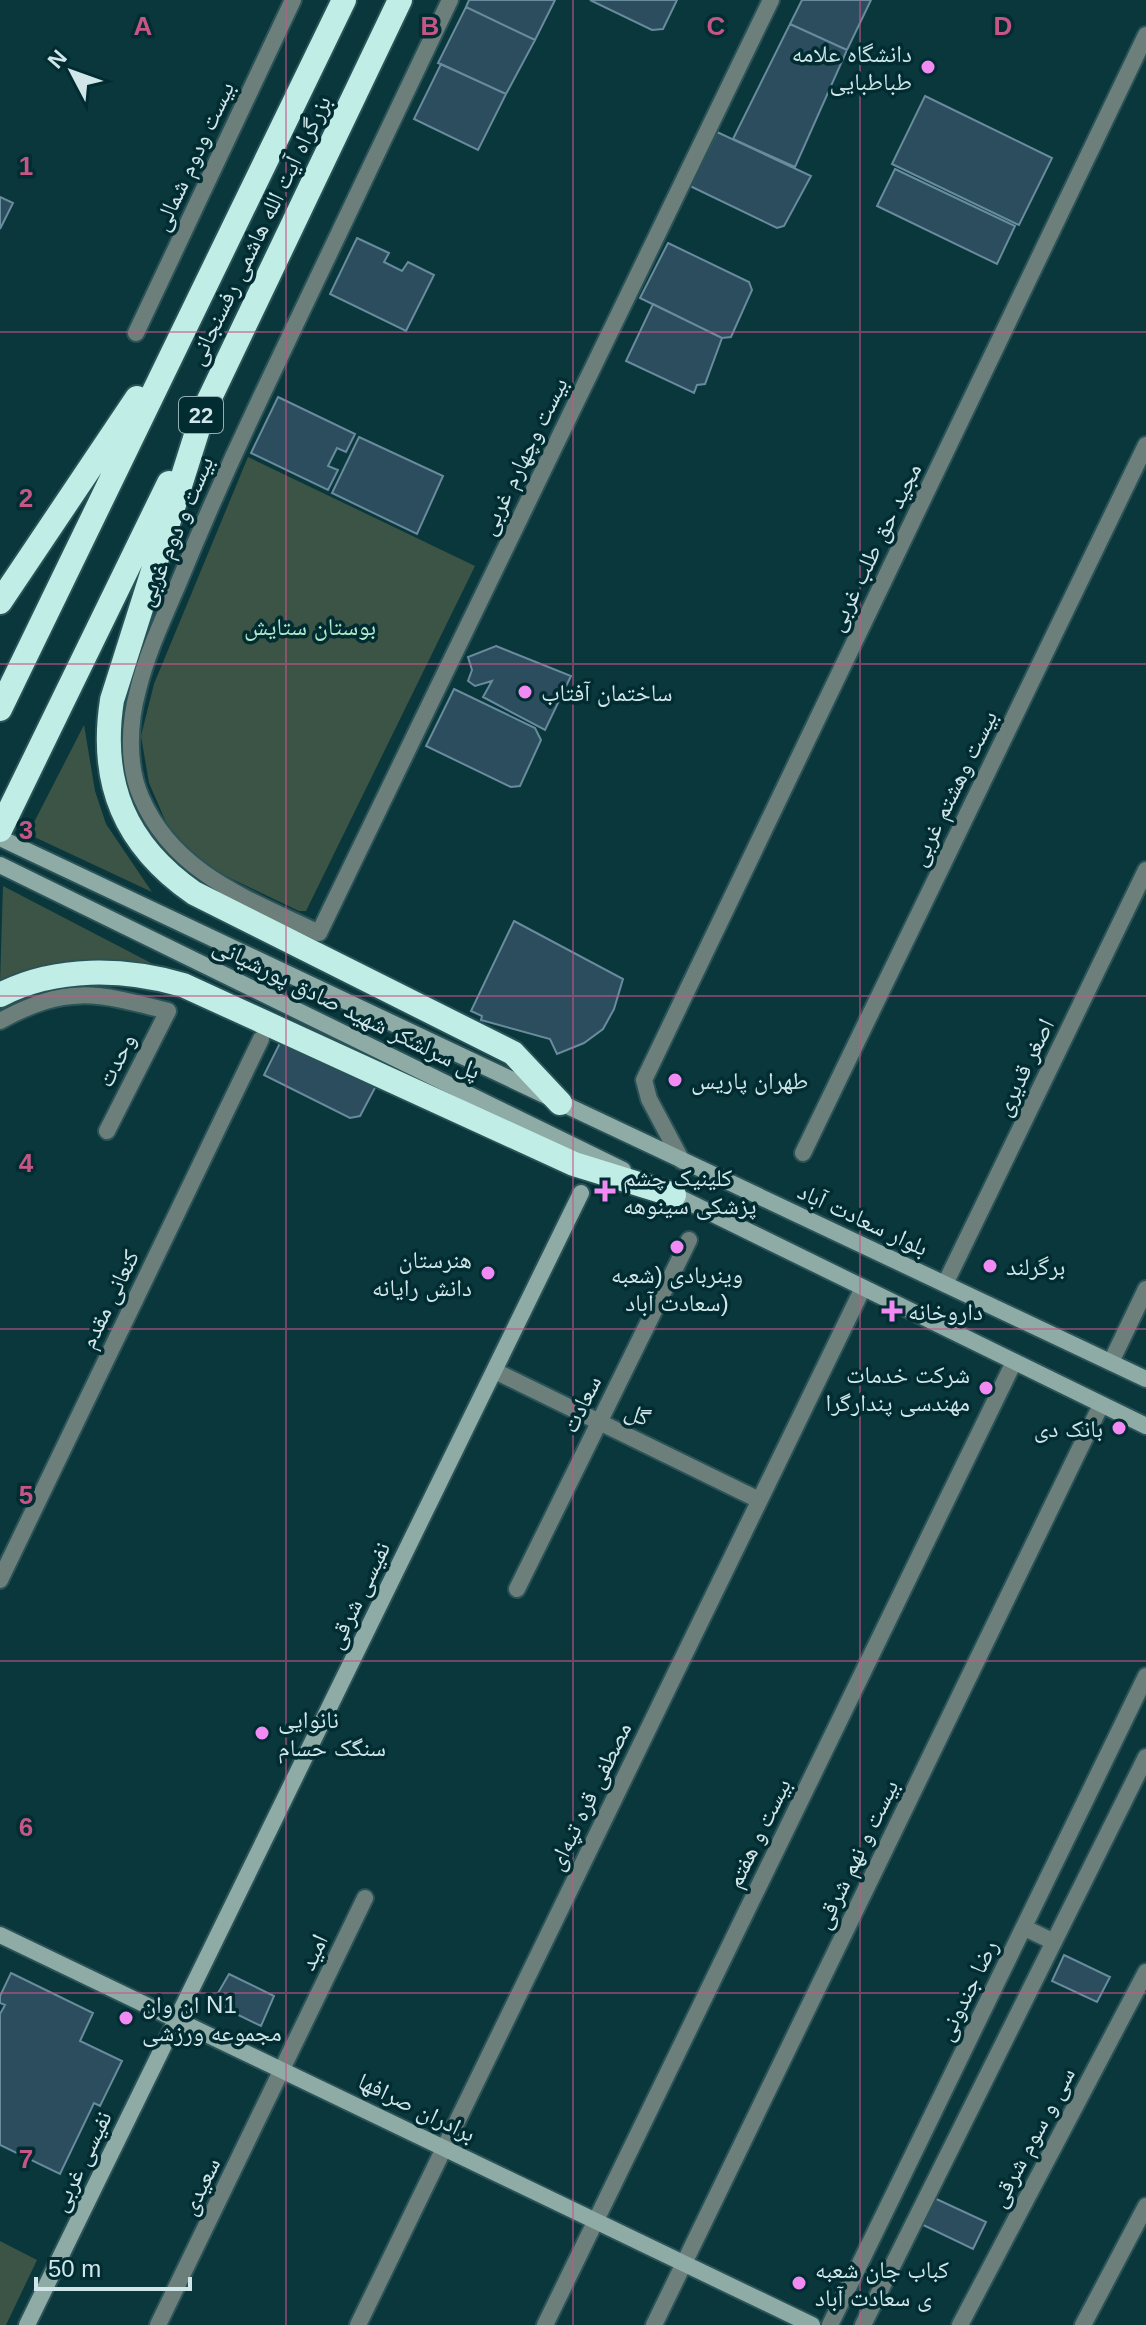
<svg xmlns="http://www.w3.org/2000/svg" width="1146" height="2325" viewBox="0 0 1146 2325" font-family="Helvetica,'Noto Naskh Arabic',sans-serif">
<rect width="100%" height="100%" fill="#0a373c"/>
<!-- green -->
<path fill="#3c5446" d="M248 457 475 566 306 911H299L203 865 169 829 149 783 141 736 154 684Z
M84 725 95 791 106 824 152 892 28 834Z
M3 886 153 964C98 957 51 962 0 984Z
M0 2241 37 2260 6 2325H0Z"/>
<!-- building -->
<path fill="#2c4d5d" stroke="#688b9d" stroke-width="2" d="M469 0H555L535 40 466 7Z
M590 0H677L663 29 652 30Z
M802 0H871L847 50 790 24Z
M466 7 535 40 506 94 438 63Z
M790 24 847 50 795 167 733 139Z
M441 64 506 94 478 150 414 119Z
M925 96 1052 158 1019 225 892 164Z
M717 132 811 176 784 226 777 228 690 186Z
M895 169 1015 226 997 264 877 206Z
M0 197 13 203 0 229Z
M357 238 389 253 384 262 402 271 408 262 434 275 406 331 330 294Z
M668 243 749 282 752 290 731 337 722 338 640 298Z
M653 304 722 338 705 384 697 385 694 393 626 361Z
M278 397 355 434 346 452 337 448 328 466 338 470 328 490 251 453Z
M359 437 443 476 417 534 332 493Z
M496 646 571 676 545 730 483 697 492 681 475 686 468 681 472 670 468 657Z
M454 689 535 728 541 740 520 786 511 787 426 746Z
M514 921 623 979 614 1009 603 1029 584 1043 557 1054 550 1039 481 1020 482 1016 471 1011Z
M283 1037 377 1084 360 1116 350 1118 264 1075Z
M1064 1955 1110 1977 1097 2002 1052 1981Z
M11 1973 93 2013 80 2041 122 2061 100 2106 94 2103 60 2174 0 2145V2014L5 2005 0 2003V1996Z
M229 1974 274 1996 261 2026 224 2008 218 1993Z
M932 2197 986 2222 973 2249 919 2223Z"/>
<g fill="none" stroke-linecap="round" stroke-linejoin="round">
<defs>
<path id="street" d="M450 0C387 133 323 266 260 399 231 460 204 521 179 582 164 617 147 653 138 690 129 723 127 765 141 797 174 874 249 899 319 933L771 0
M136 333 293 0
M0 1021C67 984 98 993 168 1011L107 1131
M803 1153 1146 445
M682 1161 649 1099 644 1080 1146 35
M945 1284 1146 870
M1111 1362 1146 1289
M495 1371 759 1500
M0 1580 261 1039
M517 1589 689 1240
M1025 1928 1054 1942
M158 2325 365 1898
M358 2325 863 1288
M545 2325 1014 1362
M654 2325 1101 1405
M830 2325 1146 1676
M863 2325 1146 1757
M960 2325 1146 1972
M1083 2325 1146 2206"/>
<path id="secondary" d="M0 838 1146 1379
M0 865 623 1170
M666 1191 1146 1426
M0 1935 812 2325
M27 2325 581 1193"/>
<path id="highway" d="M204 410 112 700C99 783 125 845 194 893L513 1053 560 1103
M197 425 400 0
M0 602 137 398
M0 709 344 0
M0 830 169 483
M0 995C56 966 124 968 183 985L574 1164 674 1195"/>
</defs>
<!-- street casing -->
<use href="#street" stroke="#2a5358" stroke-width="20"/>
<!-- secondary casing -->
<use href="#secondary" stroke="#2a5358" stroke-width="20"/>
<!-- highway casing -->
<use href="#highway" stroke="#2a5358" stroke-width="28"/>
<!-- street -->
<use href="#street" stroke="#6d7f7b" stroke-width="16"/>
<!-- secondary -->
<use href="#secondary" stroke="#8faba6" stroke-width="16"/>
<!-- highway -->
<use href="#highway" stroke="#c0ede5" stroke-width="24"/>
</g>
<!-- grid -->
<path fill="none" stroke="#c65686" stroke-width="2" stroke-opacity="0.55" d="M286 0V2325M573 0V2325M860 0V2325M0 332H1146M0 664H1146M0 996H1146M0 1329H1146M0 1661H1146M0 1993H1146"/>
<!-- markers -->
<g fill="#f28af3" stroke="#002c32" stroke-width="3">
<circle cx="928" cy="67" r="8"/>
<circle cx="525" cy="692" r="8"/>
<circle cx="675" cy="1080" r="8"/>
<path d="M601 1179h8v8h8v8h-8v8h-8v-8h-8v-8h8z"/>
<circle cx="677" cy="1247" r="8"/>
<circle cx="990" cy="1266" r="8"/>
<circle cx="488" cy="1273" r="8"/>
<path d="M888 1299h8v8h8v8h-8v8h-8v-8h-8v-8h8z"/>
<circle cx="986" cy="1388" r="8"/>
<circle cx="1119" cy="1428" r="8"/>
<circle cx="262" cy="1733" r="8"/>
<circle cx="126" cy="2018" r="8"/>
<circle cx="799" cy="2283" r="8"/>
</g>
<g text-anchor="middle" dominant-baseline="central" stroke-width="7" stroke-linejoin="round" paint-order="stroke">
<!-- shield labels -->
<rect fill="#002c32" stroke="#92aeb2" stroke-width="2" x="179" y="397" width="44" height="36" rx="6"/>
<g font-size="22" font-weight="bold" fill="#d0e6e9">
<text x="201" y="415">22</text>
</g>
<!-- poi labels -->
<g font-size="24" fill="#d0e6e9" stroke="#002c32" text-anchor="start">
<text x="912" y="53" text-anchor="end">دانشگاه علامه<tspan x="912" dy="28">طباطبایی</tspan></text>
<text x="541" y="692">ساختمان آفتاب</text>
<text x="691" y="1080">طهران پاریس</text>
<text x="623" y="1177">کلینیک چشم<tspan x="623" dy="28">پزشکی سینوهه</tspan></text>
<text x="472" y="1259" text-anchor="end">هنرستان<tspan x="472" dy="28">دانش رایانه</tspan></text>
<text x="1006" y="1266">برگرلند</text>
<text x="677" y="1274" text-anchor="middle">وینربادی (شعبه<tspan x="677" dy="28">سعادت آباد)</tspan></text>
<text x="908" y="1311">داروخانه</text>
<text x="970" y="1374" text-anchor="end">شرکت خدمات<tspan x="970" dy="28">مهندسى پندارگرا</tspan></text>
<text x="1103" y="1428" text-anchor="end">بانک دی</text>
<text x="278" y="1719">نانوایی<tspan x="278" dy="28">سنگک حسام</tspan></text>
<text x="142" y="2004">ان وان N1<tspan x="142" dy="28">مجموعه ورزشی</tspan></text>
<text x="815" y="2269">کباب جان شعبه<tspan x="815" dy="28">ی سعادت آباد</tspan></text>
</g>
<!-- street labels -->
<g font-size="24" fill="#d0e6e9" stroke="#002c32">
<text transform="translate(193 156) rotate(-65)">بیست ودوم شمالی</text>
<text transform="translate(259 230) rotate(-64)">بزرگراه آیت الله هاشمی رفسنجانی</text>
<text transform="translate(523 456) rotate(-64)">بیست وچهارم غربی</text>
<text transform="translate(175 531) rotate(-67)">بیست و دوم غربی</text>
<text transform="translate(874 547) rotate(-64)">مجید حق طلب غربی</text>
<text transform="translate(953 788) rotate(-64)">بیست وهشتم غربی</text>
<text transform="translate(347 1008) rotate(26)">پل سرلشکر شهید صادق پورشیانی</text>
<text transform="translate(116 1060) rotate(-63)">وحدت</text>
<text transform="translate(1024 1067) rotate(-64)">اصغر قدیری</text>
<text transform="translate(863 1219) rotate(25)">بلوار سعادت آباد</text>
<text transform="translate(109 1299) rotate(-64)">کنعانی مقدم</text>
<text transform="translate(581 1404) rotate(-64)">سعادت</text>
<text transform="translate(638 1414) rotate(26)">گل</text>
<text transform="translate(358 1595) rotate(-64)">نفیسی شرقی</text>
<text transform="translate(589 1796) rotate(-64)">مصطفی قره تپه‌ای</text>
<text transform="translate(758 1833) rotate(-64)">بیست و هفتم</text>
<text transform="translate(856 1854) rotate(-64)">بیست و نهم شرقی</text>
<text transform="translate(313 1952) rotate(-65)">امید</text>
<text transform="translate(967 1990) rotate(-64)">رضا جندونی</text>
<text transform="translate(417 2107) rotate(26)">برادران صرافها</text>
<text transform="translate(1032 2137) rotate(-62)">سی و سوم شرقی</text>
<text transform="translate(81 2161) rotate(-64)">نفیسی غربی</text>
<text transform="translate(200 2186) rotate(-64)">سعیدی</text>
</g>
<!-- park labels -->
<g font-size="24" fill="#b2e9c9" stroke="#002c32">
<text x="310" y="626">بوستان ستایش</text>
</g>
</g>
<g font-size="26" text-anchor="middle" font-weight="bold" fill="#c65686" stroke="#002c32" stroke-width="7" stroke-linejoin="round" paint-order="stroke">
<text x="143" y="35">A</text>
<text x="430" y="35">B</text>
<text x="716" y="35">C</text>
<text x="1003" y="35">D</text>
<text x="26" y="175">1</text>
<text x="26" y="507">2</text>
<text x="26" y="839">3</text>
<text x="26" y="1172">4</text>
<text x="26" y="1504">5</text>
<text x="26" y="1836">6</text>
<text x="26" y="2168">7</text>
</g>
<!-- north arrow -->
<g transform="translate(72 72) rotate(311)" stroke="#002c32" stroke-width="6" paint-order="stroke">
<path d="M0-6L14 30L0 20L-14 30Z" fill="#d0e6e9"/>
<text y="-12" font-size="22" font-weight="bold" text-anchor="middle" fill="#d0e6e9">N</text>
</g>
<!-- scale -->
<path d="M36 2277v12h154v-12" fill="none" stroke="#d0e6e9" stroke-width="4"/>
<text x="48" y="2277" font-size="24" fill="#d0e6e9" stroke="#002c32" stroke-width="6" paint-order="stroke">50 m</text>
</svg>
